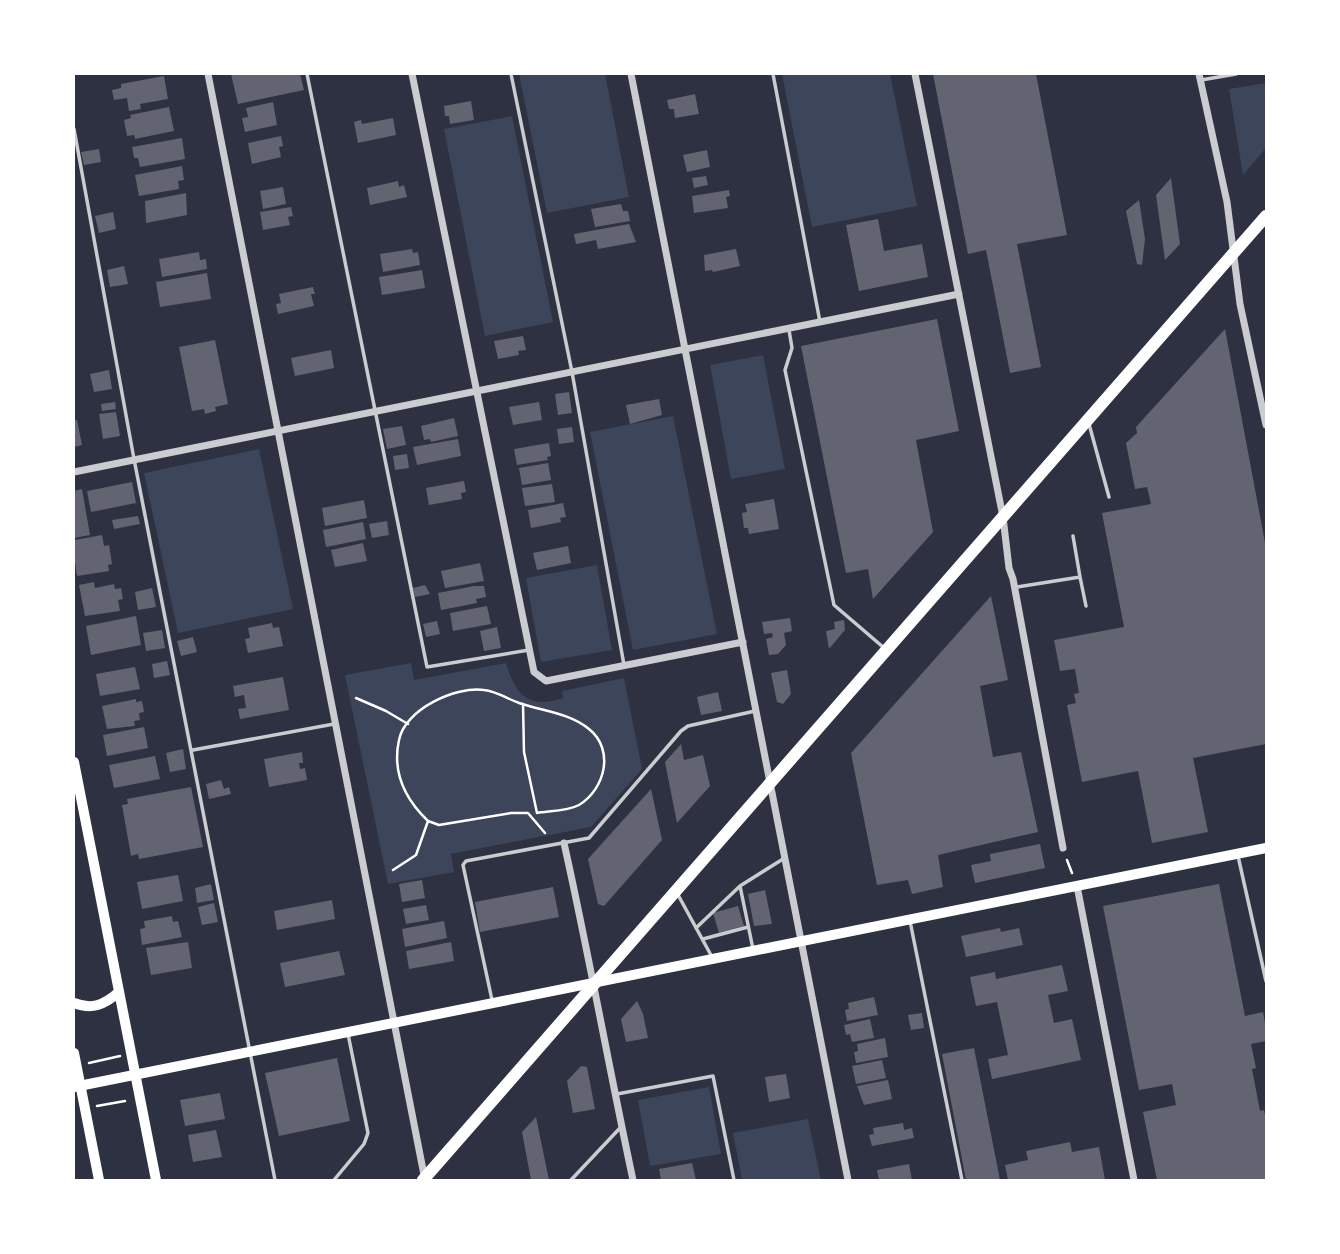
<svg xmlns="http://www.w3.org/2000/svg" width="1340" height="1254" viewBox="0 0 1340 1254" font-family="Jost,sans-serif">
<rect width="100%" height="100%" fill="#2d3142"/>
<!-- green -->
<path fill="#3c4559" d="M519 74H605L629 197 547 213Z
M782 74H890L917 206 812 227Z
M1266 83V148L1243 175 1229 89Z
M512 116 553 322 485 336 444 129Z
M763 355 785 469 731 479 710 365Z
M673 416 717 634 633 650 590 432Z
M259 449 293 609 178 633 144 473Z
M597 565 612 650 541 662 526 578Z
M411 663 414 680 506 663C515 694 529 710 563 698L562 691 624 678 642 769 591 827 451 854 454 872 388 884 345 675Z
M709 1087 721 1154 650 1166 638 1100Z
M808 1119 821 1180H742L733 1133Z"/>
<!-- building -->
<path fill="#626471" d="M231 74H300L304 90 238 104Z
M933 74H1036L1067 235 1017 244 1041 367 1010 373 986 250 968 254Z
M164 76 168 99 140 104 141 109 129 111 127 98 114 100 112 90 121 88V84Z
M695 94 699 114 675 118 674 109H669L667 100Z
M471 101 474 120 450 124 449 116H445L444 106Z
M273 102 277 125 245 132 242 118 248 117 246 108Z
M169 107 174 131 135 139 134 135 127 136 124 120 131 118 130 115Z
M393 118 396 135 358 143 354 122 361 120 362 124Z
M281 136 283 146 279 147 281 157 252 164 248 143Z
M182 138 185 159 140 167 138 158H134L132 147Z
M99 149 101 162 84 165 81 152Z
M707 150 710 167 687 172 683 155Z
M182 166 184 180 178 181 179 189 139 196 135 175Z
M706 176 708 185 694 188 692 178Z
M1171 178 1180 244 1165 260 1156 195Z
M398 181 399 187 404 185 407 197 370 205 367 188Z
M283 187 286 204 263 209 260 191Z
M729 190 730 196 726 197 728 208 694 213 692 196Z
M186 193 187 215 146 223 145 201Z
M1139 200 1145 239 1142 265 1137 264 1126 211Z
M621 204 623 211H628L630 221 595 227 591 209Z
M291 207 293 216 288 217 290 225 263 230 260 212Z
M113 212 116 229 99 233 95 216Z
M878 219 884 251 922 244 928 277 859 291 846 225Z
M629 224 636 242 598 249 596 240 576 244 574 234Z
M412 249 413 253 418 252 420 265 383 272 380 254Z
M736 249 740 266 713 272 712 270 705 271 704 255Z
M199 252 200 260 206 259 207 269 162 277 159 259Z
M124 266 128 284 110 287 107 270Z
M422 270 425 288 382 295 379 277Z
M207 273 211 299 160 307 156 282Z
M313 287 315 294H311L314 306 278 314 276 304 281 303 279 294Z
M937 319 959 431 916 440 933 532 873 599 868 569 846 573 801 346Z
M1225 329 1266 548V744L1193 758 1208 832 1152 843 1138 771 1082 782 1067 705 1076 703 1074 694 1079 693 1075 669 1060 671 1054 640 1124 627 1102 513 1151 504 1147 487 1135 489 1126 443 1137 433 1136 427Z
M523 336 526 350 518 351 519 355 498 359 494 341Z
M215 340 228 404 215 407 216 411 205 414 204 409 192 411 179 347Z
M331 350 334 368 295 376 291 358Z
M109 370 112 389 94 392 90 374Z
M569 392 572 413 558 415 555 394Z
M659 399 662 415 630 424 626 405Z
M115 402 116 409 102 411 101 404Z
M539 402 542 420 513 425 509 407Z
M116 412 120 436 103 439 99 414Z
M454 418 458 436 431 442 430 439 424 440 421 426Z
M74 420H77L82 445 74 447Z
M402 426 406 445 387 449 383 429Z
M572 427 574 442 559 444 557 429Z
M458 439 461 456 417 465 413 447Z
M549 443 551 456 547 457 548 460 517 465 514 449Z
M407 454 409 468 395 470 393 456Z
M548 463 551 480 522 485 519 468Z
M464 481 466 492 461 493 462 499 429 505 426 488Z
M132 482 136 503 91 512 87 491Z
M552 484 555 502 525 506 522 488Z
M82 489 90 535 74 538V491Z
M774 499 779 529 749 534 748 528H744L742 513 747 512 745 504Z
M364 500 367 518 325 526 322 508Z
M563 503 566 517 560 518 561 522 531 528 528 510Z
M138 516 140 524 114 529 112 520Z
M387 521 389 535 372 538 369 524Z
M363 522 366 539 326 547 323 530Z
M102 535 104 546 109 545 112 564 108 565 109 571 77 576 74 555 75 540Z
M363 543 367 561 335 567 331 550Z
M568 546 571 563 537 570 533 553Z
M480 563 484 581 445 588 441 571Z
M94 582 95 588 114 584 115 589 121 588 123 599 118 600 120 611 85 616 79 585Z
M425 585 430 594 415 597 413 588Z
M474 586H484L486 597 476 599 477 603 441 610 438 593Z
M152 588 156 607 138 610 135 592Z
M991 596 1008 680 980 686 993 757 1021 752 1038 832 938 855 943 887 912 894 908 880 877 885 851 753Z
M487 606 491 624 453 631 450 613Z
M136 616 141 645 91 655 86 626Z
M790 618 792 631 784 633 786 645 778 654 769 655 766 639 773 637 772 633 764 634 762 622Z
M844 620 845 630 829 649 826 631 835 629 834 622Z
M437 621 440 634 426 637 423 624Z
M272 623 273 628 279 627 283 646 248 653 245 639 250 638 248 628Z
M497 627 501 648 484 651 480 631Z
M162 630 165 648 146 651 143 633Z
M193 637 197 652 181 656 177 641Z
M167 661 170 675 154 678 152 664Z
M135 667 140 689 100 696 96 674Z
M787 670 791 694 783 704 777 702 771 673Z
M283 677 289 710 240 719 238 709 246 708 244 695 235 697 233 686Z
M718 692 722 711 701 715 697 697Z
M136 699V702L142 701 144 712 139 713 140 720 134 721 135 726 107 729 102 706Z
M144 727 148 748 107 756 103 735Z
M681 744 684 760 703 755 710 786 677 823 665 762Z
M183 749 186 769 170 772 166 753Z
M302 752 303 763H299L300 769 305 768 307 780 269 787 264 759Z
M155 756 160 779 114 788 109 765Z
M221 780 224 789 229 787 231 794 209 799 206 784Z
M191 787 203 847 139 859 138 854 131 856 122 805 128 804 127 799Z
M651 789 662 840 604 906 598 904 588 859Z
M1040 844 1045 868 975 883 971 865 991 861 990 854Z
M178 875 183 901 142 909 137 882Z
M422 880 425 898 402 902 399 884Z
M211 884 214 900 197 903 195 888Z
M1219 884 1245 1016 1263 1012 1266 1029V1041L1251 1044 1256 1068 1252 1069 1260 1111 1264 1110 1266 1121V1180H1157L1143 1112 1176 1105 1172 1084 1139 1090 1103 906Z
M553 887 559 917 480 932 475 902Z
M765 890 772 924 754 926 748 894Z
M332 900 335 919 277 930 274 911Z
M214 903 218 922 202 925 198 907Z
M426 905 429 920 406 924 403 909Z
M738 906 744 926 719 933 713 913Z
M172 916 173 922 178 921 182 937 142 945 140 929 145 928 144 921Z
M444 921 447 938 405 947 402 929Z
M1000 928 1001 932 1019 928 1023 945 966 957 961 936Z
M188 942 192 968 151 975 146 948Z
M451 942 454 961 409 969 406 951Z
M339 951 345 975 285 987 280 963Z
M1062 965 1068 991 1048 995 1054 1023 1072 1019 1081 1060 992 1079 988 1059 1008 1055 997 1002 976 1006 970 977 995 972 996 979Z
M874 997 878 1015 847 1021 845 1010 849 1009 848 1003Z
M637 1001 643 1014 648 1038 626 1042 621 1019Z
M922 1013 924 1028 911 1030 908 1015Z
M870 1019 874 1038 852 1042 850 1034 846 1035 844 1025Z
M885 1038 888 1057 856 1063 854 1052 858 1051 857 1044Z
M974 1048 1000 1180H966L942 1054Z
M337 1058 350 1121 279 1136 265 1073Z
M882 1060 886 1078 856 1084 852 1066Z
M581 1066 587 1067 595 1109 573 1113 567 1081Z
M786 1074 790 1098 769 1102 765 1077Z
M888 1080 892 1099 864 1105 857 1086Z
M220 1093 225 1119 185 1126 180 1100Z
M536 1117 549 1180H531L522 1132Z
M903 1123 904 1130 912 1128 914 1138 872 1146 869 1135 874 1134 873 1128Z
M216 1130 222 1157 193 1162 188 1135Z
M1070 1142 1072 1152 1099 1147 1105 1180H1008L1005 1165 1028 1160 1026 1151Z
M692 1163 696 1180H661L659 1169Z
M909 1164 912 1180H879L877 1170Z"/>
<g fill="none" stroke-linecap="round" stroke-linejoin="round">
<!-- path -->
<path stroke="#fff" stroke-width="2.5" d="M356 698 386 711 408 724
M428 821 439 825 511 813H528L545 833
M1067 860 1072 873
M393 870 416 855 428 821C405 799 392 772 399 740 405 709 456 686 484 690 496 691 508 699 519 703 542 711 570 713 589 729 615 750 605 789 579 805 568 811 549 811 537 813L524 752 523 704
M89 1063 120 1056
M97 1106 125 1101"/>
<!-- service -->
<path stroke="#caccd0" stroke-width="3.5" d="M307 74 427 667 529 650
M511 74 572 372 624 665
M773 74 820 322
M1201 80 1236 74
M74 129 134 459 275 1180
M789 330 792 348 785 370 834 605 883 647
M1089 424 1109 497
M1080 577 1086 606
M1017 587 1080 577 1073 536
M193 750 334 724
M1238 856 1266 981
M677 893 712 957
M910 921 962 1180
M696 928 740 886
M703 939 748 927
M753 949 740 886 783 859
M492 1000 463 865 466 861 589 838 681 731 688 726 755 711
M617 1094 713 1076 734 1180
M334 1180 364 1144 368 1133 348 1034
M571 1180 620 1128"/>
<!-- minor -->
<path stroke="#caccd0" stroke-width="7" d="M208 74 425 1180
M412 74 534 672 546 681 743 642
M631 74 848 1180
M915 74 1003 517 1009 568 1013 579 1063 848
M1199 74 1227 202 1240 304 1266 425
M74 472 959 294
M564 843C589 955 609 1068 633 1180
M1077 886 1134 1180"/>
<!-- secondary -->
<path stroke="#fff" stroke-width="10" d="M74 762 156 1180
M74 1003C92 1010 104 1005 119 992
M74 1053 99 1180
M74 1087 1266 848"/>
<!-- primary -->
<path stroke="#fff" stroke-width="12" d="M423 1180 1266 216"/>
</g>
<!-- border -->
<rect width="1340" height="1254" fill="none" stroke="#ffffff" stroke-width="150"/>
</svg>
